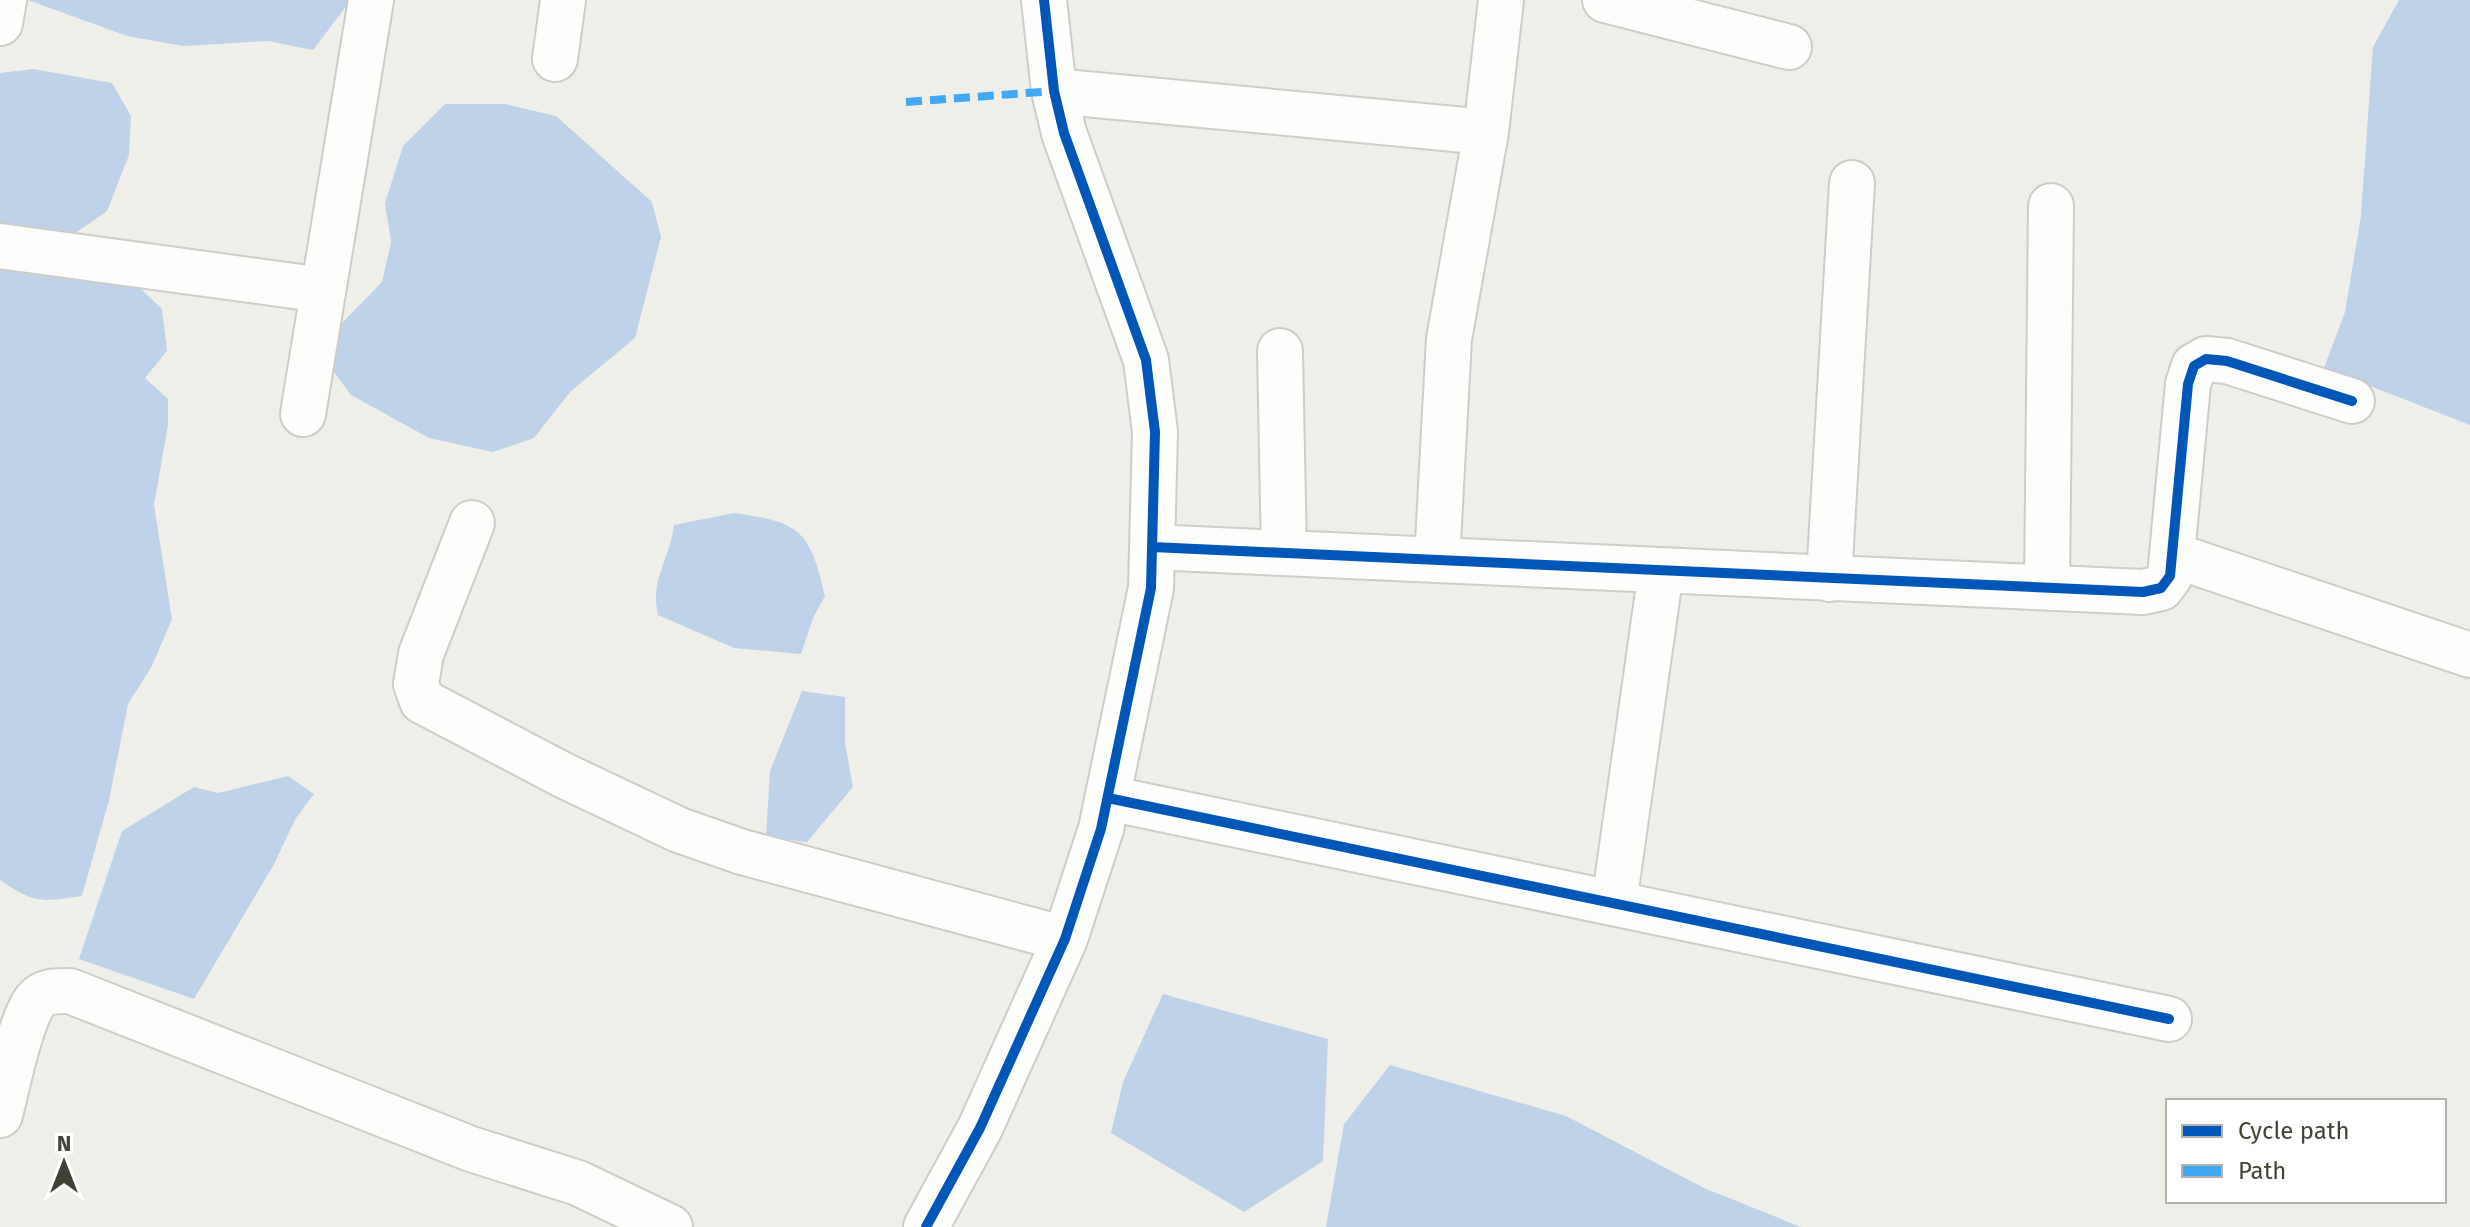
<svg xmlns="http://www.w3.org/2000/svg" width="2470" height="1227" viewBox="0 0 2470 1227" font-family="'Fira Sans',sans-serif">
<rect width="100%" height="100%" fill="#efefea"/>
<!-- water -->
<path fill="#bed2e9" d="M28 0H351L313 50 268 41 183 46 127 36Z
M2399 0H2470V425L2324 368 2345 312 2361 216 2373 47Z
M33 69 112 83 131 116 129 155 107 211 70 237 0 227V73Z
M445 104H505L556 116 652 202 661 237 635 338 571 391 534 438 493 452 429 438 351 395 331 368 340 325 382 282 391 242 385 203 403 146Z
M0 264 139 287 162 309 167 351 145 378 168 399V425L154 505 172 619 152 666 128 704 109 800 82 896C40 902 36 904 0 880Z
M734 513C801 522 810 531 825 596L813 618 801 654 734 648 658 615C650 579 669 562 674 525Z
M802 691 845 697V743L853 787 807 842 766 837 770 771Z
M288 776 314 794 296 818 273 866 194 999 79 959 122 831 194 787 218 793Z
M1163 994 1328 1039 1323 1161 1244 1212 1111 1133 1123 1082Z
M1390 1065 1566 1116 1704 1188 1801 1227H1326L1344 1124Z"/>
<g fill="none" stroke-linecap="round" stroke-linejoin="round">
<defs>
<path id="minor" d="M1605 0 1789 47
M0 23 4 0
M555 59 563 0
M1054 91 1486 132
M0 246 323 290
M1280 351 1284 553
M303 414 371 0
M472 523 421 654 416 684 422 701 563 775 679 830 742 852 1065 939
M1152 547 2143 592 2161 588 2170 576 2188 384 2194 366 2206 359 2227 361 2352 401
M2173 555 2470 655
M1437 560 1449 339 1486 132 1501 0
M1829 579 1852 183
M2047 587 2051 206
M1108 798 2169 1019
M1614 903 1661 571
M0 1115C7 1088 20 1020 36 1000 45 990 58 991 70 991L471 1149 578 1183 670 1227
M926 1227 980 1128 1065 939 1101 829 1151 588 1155 432 1146 360 1064 133 1054 91 1044 0"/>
</defs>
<!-- minor casing -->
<use href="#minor" stroke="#cdccc8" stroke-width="48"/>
<!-- minor -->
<use href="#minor" stroke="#fdfdfc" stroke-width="44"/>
<!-- quiet -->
<path stroke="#3fa9f5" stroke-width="8" stroke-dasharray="16 8" stroke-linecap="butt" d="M906 102 1054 91"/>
<defs>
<path id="cycleway" d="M1152 547 2143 592 2161 588 2170 576 2188 384 2194 366 2206 359 2227 361 2352 401
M1108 798 2169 1019
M926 1227 980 1128 1065 939 1101 829 1151 588 1155 432 1146 360 1064 133 1054 91 1044 0"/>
</defs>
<!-- cycleway casing -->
<use href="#cycleway" stroke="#fff" stroke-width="15"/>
<!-- cycleway -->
<use href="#cycleway" stroke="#0057b8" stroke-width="10"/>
</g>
<!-- legend -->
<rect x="2166" y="1099" width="280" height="104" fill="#ffffff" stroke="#b4b3af" stroke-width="2"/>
<rect x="2182" y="1125" width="40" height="12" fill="#0057b8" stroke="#b4b3af" stroke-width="2"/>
<text x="2238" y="1139" font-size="24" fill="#444137">Cycle path</text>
<rect x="2182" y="1165" width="40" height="12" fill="#3fa9f5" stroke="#b4b3af" stroke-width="2"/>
<text x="2238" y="1179" font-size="24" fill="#444137">Path</text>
<!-- north arrow -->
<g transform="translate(64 1163)" stroke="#ffffff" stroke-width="6" paint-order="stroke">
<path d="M0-6L14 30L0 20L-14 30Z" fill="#444137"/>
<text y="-12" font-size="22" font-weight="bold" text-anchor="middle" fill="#444137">N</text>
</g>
</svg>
